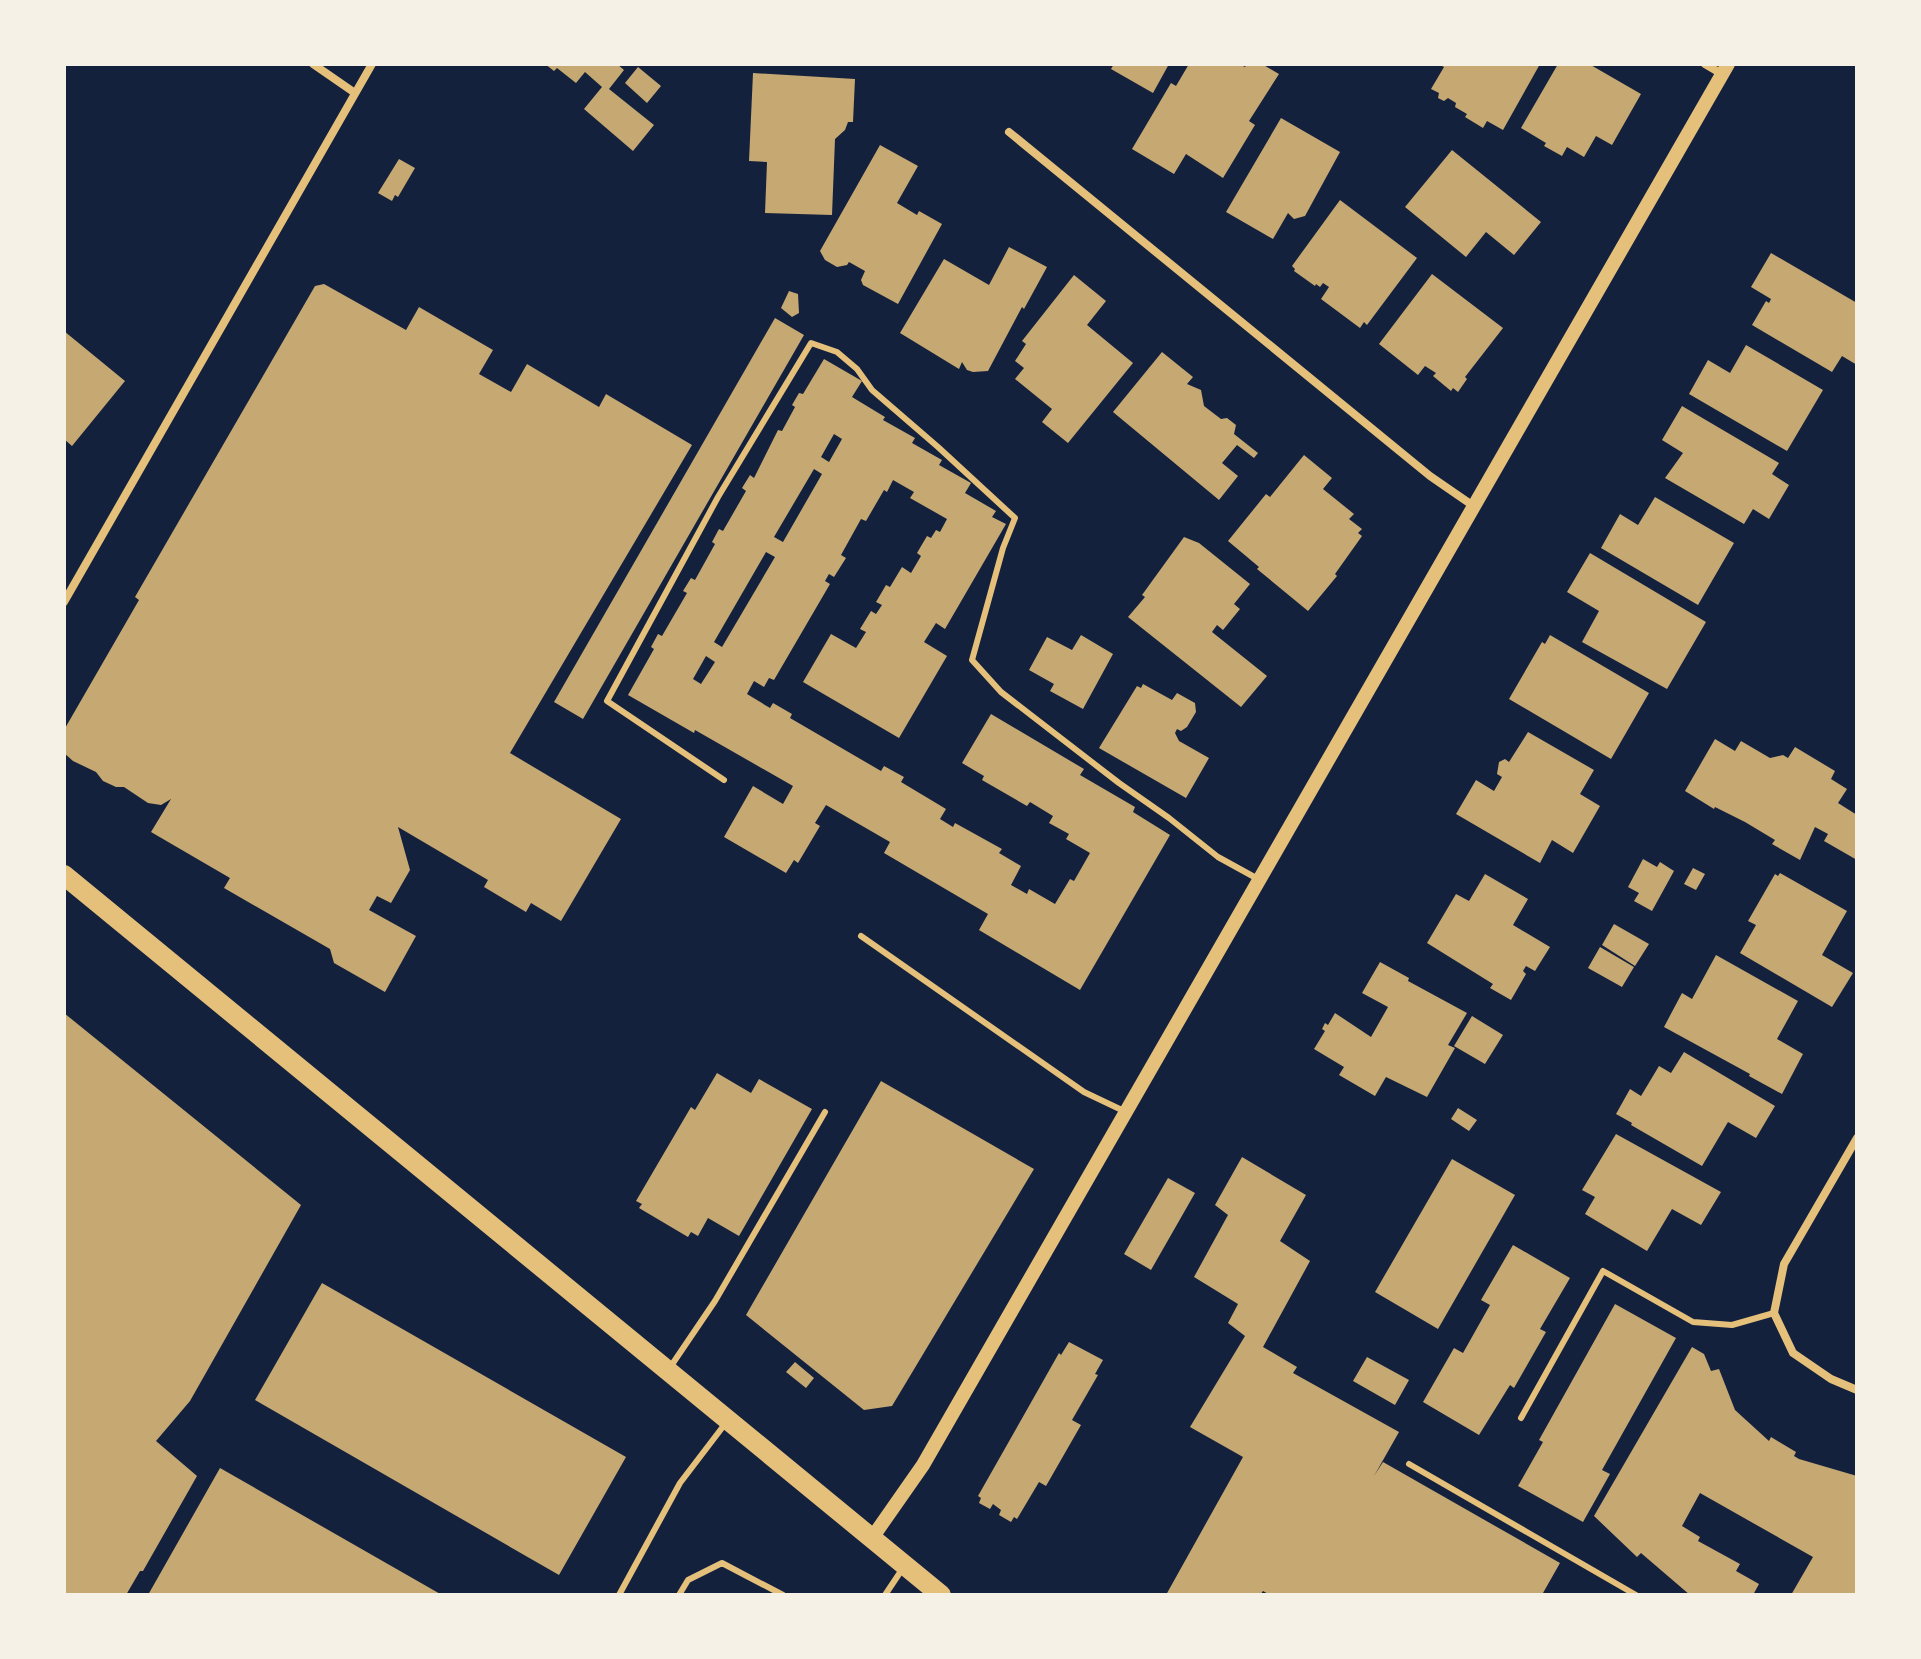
<svg xmlns="http://www.w3.org/2000/svg" width="1921" height="1659" viewBox="0 0 1921 1659" font-family="Poppins,sans-serif">
<rect width="100%" height="100%" fill="#14213d"/>
<!-- building -->
<path fill="#c6a872" fill-rule="evenodd" d="M545 64H617L624 70 609 89 654 125 633 151 584 109 602 87 585 72 576 83 557 68 554 71Z
M1114 64H1169L1153 93 1111 69Z
M1189 64H1239L1245 67 1247 64H1262L1279 74 1249 121 1255 125 1223 178 1186 154 1174 174 1132 149 1171 83 1176 86Z
M1438 64H1540L1503 130 1487 121 1483 128 1465 117 1467 114 1455 107 1456 103 1448 98 1444 101 1438 98 1439 93 1431 89 1444 67Z
M1558 64H1589L1641 94 1612 145 1596 136 1584 157 1567 147 1562 156 1544 146 1546 143 1521 128Z
M638 67 661 86 647 103 625 83Z
M753 73 855 79 853 122H848L845 130 835 139 832 215 765 213 767 162 749 161Z
M1281 118 1340 152 1305 216 1294 219 1288 213 1273 239 1226 212Z
M880 145 918 166 897 203 917 215 919 211 942 224 898 304 863 285 861 280 865 271 849 262 847 265 837 267 825 260 820 251Z
M1452 150 1541 222 1514 255 1486 232 1466 257 1405 207Z
M399 159 415 168 398 197 395 195 392 201 378 193Z
M1340 200 1417 258 1367 325 1364 322 1360 328 1321 299 1329 287 1323 283 1320 287 1316 284 1315 286 1294 271 1295 269 1292 266Z
M1009 247 1047 267 1024 309 1022 307 988 371 973 372 967 370 962 362 959 369 900 333 944 259 989 285Z
M1771 253 1857 303V365L1842 356 1832 372 1752 325 1766 301 1769 303 1771 299 1751 287Z
M1432 274 1503 328 1465 377 1467 379 1458 392 1453 388 1451 391 1433 376 1436 373 1425 366 1418 375 1379 344Z
M1074 275 1106 301 1087 325 1133 363 1068 443 1042 422 1052 409 1015 379 1024 368 1015 361 1026 344 1022 341Z
M324 284 406 330 419 307 493 350 479 374 511 392 527 364 599 407 606 394 692 445 510 753 621 819 561 921 531 903 526 912 484 887 488 880 398 827 410 870 391 903 377 896 369 910 416 936 385 992 334 963 330 949 224 888 230 878 151 832 171 799 161 805 148 803 124 787H116L103 781 96 772 73 761 64 753V730L139 600 135 597 315 286Z
M789 291 798 294 799 313 792 317 781 308Z
M775 318 804 335 583 719 554 702Z
M64 331 125 381 72 446 64 439Z
M1746 345 1823 390 1787 451 1689 394 1708 360 1730 373Z
M1162 352 1193 377 1187 384 1201 390 1204 406 1221 419 1227 418 1236 425 1234 434 1258 453 1254 458 1237 445 1222 463 1238 476 1219 500 1113 412Z
M824 359 862 381 852 397 885 417 883 420 915 438 912 443 942 460 939 465 971 483 965 493 996 511 992 517 1006 524 945 629 936 623 924 642 947 656 899 738 803 682 831 634 856 648 866 632 860 629 871 611 876 614 882 605 876 602 886 585 890 587 902 567 911 573 921 556 917 553 927 536 931 538 936 530 940 532 947 519 910 498 914 492 893 480 887 492 884 490 866 521 861 519 841 555 846 558 834 577 829 574 825 581 830 584 774 680 769 678 764 687 754 681 747 694 770 708 773 703 792 714 790 718 881 771 884 766 904 777 901 782 946 809 940 819 953 827 955 823 1002 849 999 853 1021 866 1011 885 1027 894 1029 889 1055 904 1070 879 1074 881 1090 853 1066 839 1069 834 1049 823 1053 816 1030 802 1027 806 982 780 984 776 962 763 991 714 1084 769 1080 775 1135 807 1133 812 1170 835 1080 990 979 930 988 914 884 853 890 842 826 805 815 823 820 826 798 863 794 860 786 873 724 837 753 786 783 804 793 786 695 730 694 733 628 695 654 649 651 647 658 634 662 636 687 593 683 591 691 578 695 580 715 544 712 542 719 529 723 531 746 491 742 488 750 475 754 478 778 430 782 431 795 407 792 405 799 393 803 394ZM834 434 842 439 829 462 821 457ZM814 469 822 474 783 542 774 537ZM766 552 775 557 722 647 714 642ZM706 656 715 662 701 684 693 679Z
M1682 406 1779 463 1772 474 1789 485 1769 519 1753 509 1744 524 1665 478 1683 453 1662 440Z
M1304 455 1332 478 1323 489 1354 514 1349 519 1362 529 1358 533 1362 536 1335 574 1337 576 1308 611 1257 569 1259 567 1228 541 1266 494 1270 497Z
M1655 497 1734 543 1698 605 1601 548 1620 514 1638 525Z
M1184 537 1199 543 1250 584 1234 604 1240 609 1223 630 1217 625 1212 632 1267 676 1241 707 1128 617 1145 597 1142 595Z
M1590 553 1706 622 1667 689 1582 642 1599 611 1567 592Z
M1081 635 1113 654 1083 709 1050 691 1054 684 1029 670 1047 637 1072 650Z
M1550 635 1649 693 1611 759 1509 699 1542 642 1545 644Z
M1143 684 1172 700 1177 693 1195 703 1196 712 1187 727 1181 731 1177 729 1175 733 1179 741 1209 758 1186 798 1099 748 1137 686 1141 688Z
M1528 732 1594 770 1580 794 1600 806 1573 853 1552 840 1540 863 1456 814 1476 780 1494 791 1502 777 1497 774 1499 762 1505 759 1509 762Z
M1715 739 1735 751 1741 741 1770 758 1783 755 1788 758 1795 747 1835 771 1831 779 1847 789 1838 803 1857 815V860L1824 841 1828 834 1815 827 1800 860 1772 844 1775 840 1745 822 1715 807 1714 809 1685 791Z
M1643 859 1657 867 1660 862 1674 871 1652 911 1634 901 1639 893 1628 887Z
M1693 868 1705 874 1696 890 1684 884Z
M1780 873 1847 911 1822 955 1853 973 1832 1007 1740 953 1756 925 1748 921 1775 874 1778 876Z
M1485 874 1528 899 1513 925 1550 947 1535 971 1526 966 1523 971 1526 974 1511 1000 1490 988 1493 984 1427 943 1456 894 1469 901Z
M1614 924 1649 944 1635 966 1602 945Z
M1600 947 1634 967 1622 987 1588 968Z
M1716 955 1798 1001 1777 1039 1803 1054 1782 1094 1749 1076 1750 1074 1664 1027 1682 993 1692 999Z
M1380 962 1409 978 1408 981 1467 1013 1448 1045 1455 1048 1427 1097 1386 1077 1375 1096 1339 1075 1344 1067 1314 1049 1325 1031 1322 1029 1325 1023 1328 1025 1335 1013 1371 1037 1388 1007 1362 993Z
M64 1013 301 1205 190 1401 156 1441 197 1476 143 1571H140L126 1595H64Z
M1472 1016 1503 1035 1485 1064 1454 1046Z
M1684 1052 1775 1106 1756 1138 1728 1122 1702 1166 1631 1125 1632 1123 1616 1114 1630 1089 1641 1096 1659 1066 1671 1073Z
M717 1073 751 1093 759 1079 812 1109 739 1236 708 1218 698 1236 691 1232 688 1237 639 1208 642 1204 636 1201 691 1107 695 1110Z
M881 1081 1034 1169 892 1406 864 1410 746 1315Z
M1458 1108 1477 1120 1469 1131 1451 1119Z
M1616 1134 1721 1192 1701 1225 1672 1209 1647 1251 1585 1214 1595 1197 1582 1190Z
M1242 1157 1306 1195 1280 1241 1310 1261 1263 1347 1297 1367 1293 1373 1399 1432 1374 1476 1383 1462 1560 1563 1543 1593 1547 1595H1270L1263 1591 1260 1595H1166L1243 1457 1190 1427 1245 1336 1228 1323 1238 1304 1194 1277 1228 1215 1215 1205Z
M1452 1159 1515 1195 1438 1329 1375 1292Z
M1168 1178 1195 1193 1151 1270 1124 1254Z
M1513 1245 1570 1278 1540 1329 1546 1332 1514 1388 1510 1385 1479 1435 1423 1402 1454 1348 1463 1353 1490 1305 1481 1300Z
M322 1283 626 1457 559 1575 255 1400Z
M1615 1304 1676 1338 1602 1470 1610 1474 1583 1522 1518 1486 1543 1442 1539 1440Z
M1069 1342 1103 1360 1095 1374 1098 1375 1072 1420 1081 1425 1046 1486 1039 1482 1017 1519 1014 1517 1011 1522 999 1515 1001 1510 993 1504 990 1509 979 1503 981 1498 978 1496 1059 1353 1061 1355Z
M1692 1347 1704 1354 1711 1371 1719 1369 1735 1410 1769 1441 1771 1437 1796 1452 1794 1456 1799 1459 1857 1476V1595H1791L1813 1557 1700 1493 1682 1526 1700 1537 1698 1541 1740 1564 1736 1571 1759 1584 1753 1595H1690L1641 1553 1637 1557 1594 1516Z
M1367 1357 1409 1380 1395 1405 1353 1381Z
M795 1362 814 1378 806 1388 786 1372Z
M220 1468 442 1595H148Z"/>
<g fill="none" stroke-linecap="round" stroke-linejoin="round">
<!-- service -->
<path stroke="#e5c07b" stroke-width="6" d="M724 780 607 701 718 497 811 343 837 352 857 369 872 390 938 447 1015 518 1003 548 972 660 1001 692 1119 783 1169 818 1218 857 1258 879
M861 936 1084 1092 1126 1112
M671 1366 715 1301 825 1112
M1521 1418 1603 1271 1693 1322 1732 1325 1774 1313
M1409 1464 1636 1595
M619 1595 680 1483 725 1424
M679 1595 688 1580 722 1563 783 1595
M885 1595 903 1568"/>
<!-- minor -->
<path stroke="#e5c07b" stroke-width="8" d="M313 64 355 93
M1705 64 1722 74
M1009 132 1430 476 1475 507
M64 602 372 64
M1857 1138 1784 1264 1774 1313 1793 1353 1831 1379 1857 1390"/>
<!-- tertiary -->
<path stroke="#e5c07b" stroke-width="14" d="M872 1538 923 1465 1728 64"/>
<!-- primary -->
<path stroke="#e5c07b" stroke-width="20" d="M64 875 941 1595"/>
</g>
<!-- border -->
<rect width="1921" height="1659" fill="none" stroke="#f6f1e7" stroke-width="132"/>
</svg>
